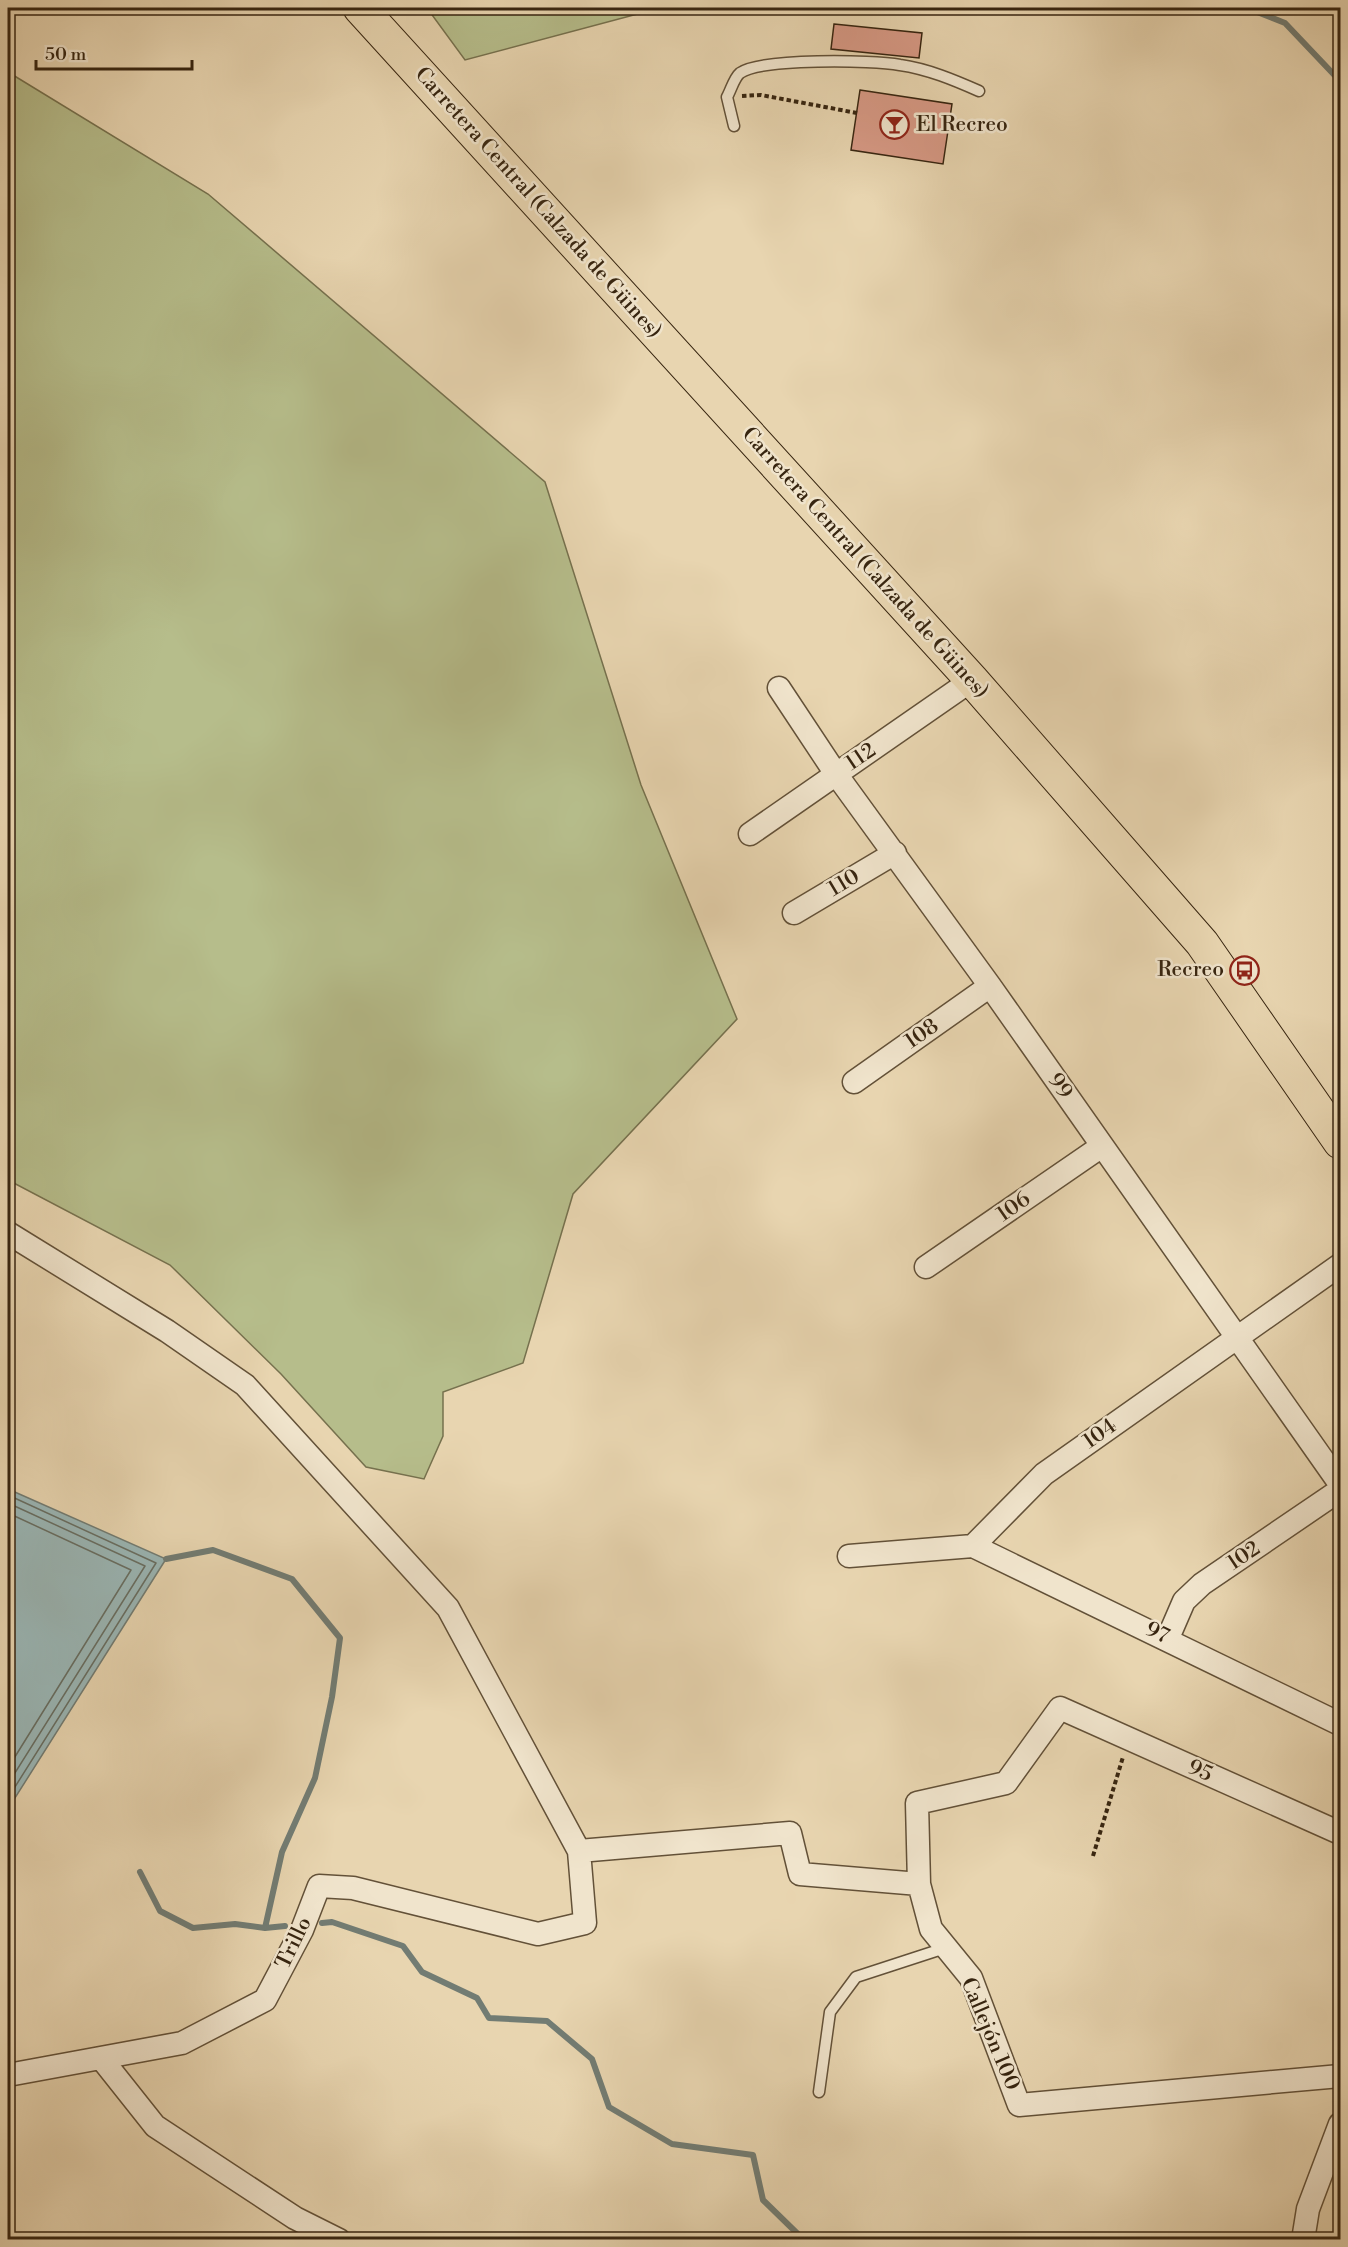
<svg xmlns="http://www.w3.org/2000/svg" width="1348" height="2247" viewBox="0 0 1348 2247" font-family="'Libre Bodoni',serif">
<rect width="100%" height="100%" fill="#e8d5b0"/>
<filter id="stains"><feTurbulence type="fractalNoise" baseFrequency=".00333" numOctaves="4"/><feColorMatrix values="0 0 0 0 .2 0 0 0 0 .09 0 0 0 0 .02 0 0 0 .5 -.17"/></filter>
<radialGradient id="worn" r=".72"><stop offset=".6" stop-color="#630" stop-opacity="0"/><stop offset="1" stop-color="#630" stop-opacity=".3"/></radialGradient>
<!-- green -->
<path fill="#b6bd8b" stroke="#76714e" stroke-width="1.5" d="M427 8H660L465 60Z
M8 72 208 194 545 482 641 785 737 1019 573 1194 523 1363 443 1392V1436L424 1479 366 1467 281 1374 170 1265 8 1180Z"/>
<!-- water -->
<path fill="#9ab6b5" stroke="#727c73" stroke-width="1.5" d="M8 1489 166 1559 8 1809Z"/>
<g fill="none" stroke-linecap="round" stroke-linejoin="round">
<!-- shore -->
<path stroke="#686e62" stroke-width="1.5" d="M8 1495 156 1563 8 1798
M8 1503 145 1566 8 1784
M8 1513 131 1570 8 1768"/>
<!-- stream -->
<path stroke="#727c73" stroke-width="6" d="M1247 8 1285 23 1340 81
M166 1559 213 1550 292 1579 340 1638 332 1697 315 1778 282 1852 265 1928
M140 1872 160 1911 193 1928 235 1924 265 1928 285 1926
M322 1923 332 1922 403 1946 422 1972 477 1998 489 2018 547 2021 592 2059 609 2107 672 2144 753 2155 763 2200 804 2240"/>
</g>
<!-- building -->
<path fill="#d79985" stroke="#372510" stroke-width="1.5" d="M834 24 922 33 919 58 831 49Z
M860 90 952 104 943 164 851 150Z"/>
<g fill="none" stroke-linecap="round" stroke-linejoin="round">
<defs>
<path id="lane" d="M734 126 727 97C731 90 734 78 740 73 762 58 872 60 900 65 928 69 954 80 979 91
M819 2092 830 2012 856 1977 945 1948"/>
<path id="street" d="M779 688 836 774 990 986 1340 1484
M750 834 972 680
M794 913 895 853
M854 1082 990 986
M8 1233 167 1331 245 1385 448 1608 579 1851 585 1923 538 1934 353 1888 319 1886 302 1930 265 2000 182 2043 8 2075
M926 1267 1102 1146
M973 1546 1340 1724
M849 1556 973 1546 1044 1474 1340 1265
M1168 1638 1184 1601 1202 1584 1340 1490
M1340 1833 1060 1708 1006 1783 917 1803 919 1884 931 1929 971 1978 1019 2105 1340 2076
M579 1851 790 1833 800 1874 919 1884
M101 2058 155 2126 295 2218 339 2240
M1303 2240 1308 2209 1340 2124"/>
<path id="primary" d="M360 8 972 680 1202 943 1340 1142"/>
</defs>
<!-- lane casing -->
<use href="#lane" stroke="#635138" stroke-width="13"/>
<!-- street casing -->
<use href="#street" stroke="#635138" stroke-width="25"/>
<!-- primary casing -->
<use href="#primary" stroke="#372510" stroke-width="35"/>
<!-- path -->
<path stroke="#372510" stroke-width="4" stroke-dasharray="4.5 3" stroke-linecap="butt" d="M742 96 761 95 857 113
M1093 1856 1123 1757"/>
<!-- lane -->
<use href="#lane" stroke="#f0e4cc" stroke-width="10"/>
<!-- street -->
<use href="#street" stroke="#f0e4cc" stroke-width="22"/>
<!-- primary -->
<use href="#primary" stroke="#e8d5b0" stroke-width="33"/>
</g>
<!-- icons -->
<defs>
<symbol id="bar-ring" viewBox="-11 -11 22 22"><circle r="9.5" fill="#f0e4cc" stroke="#8f2418" stroke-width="1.5"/><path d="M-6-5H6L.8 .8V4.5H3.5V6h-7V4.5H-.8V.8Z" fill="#8f2418"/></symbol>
<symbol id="bus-ring" viewBox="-11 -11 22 22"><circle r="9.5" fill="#f0e4cc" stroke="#8f2418" stroke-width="1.5"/><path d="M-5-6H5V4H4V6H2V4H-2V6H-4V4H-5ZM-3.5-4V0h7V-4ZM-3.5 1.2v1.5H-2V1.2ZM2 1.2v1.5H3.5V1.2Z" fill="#8f2418"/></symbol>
</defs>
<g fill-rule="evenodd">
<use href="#bar-ring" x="878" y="108" width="33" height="33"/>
<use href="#bus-ring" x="1228" y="954" width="33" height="33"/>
</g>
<g text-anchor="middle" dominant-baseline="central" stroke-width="5" stroke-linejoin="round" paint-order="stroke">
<!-- poi labels -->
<g font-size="21" fill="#372510" stroke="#f0e4cc" text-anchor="start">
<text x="916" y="125">El Recreo</text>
<text x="1224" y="970" text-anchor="end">Recreo</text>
</g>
<!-- street labels -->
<g font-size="21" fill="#372510" stroke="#f0e4cc">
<text transform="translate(538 203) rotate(48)">Carretera Central (Calzada de Güines)</text>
<text transform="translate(865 563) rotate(48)">Carretera Central (Calzada de Güines)</text>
<text transform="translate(861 757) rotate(-34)">112</text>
<text transform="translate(844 883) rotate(-31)">110</text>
<text transform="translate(922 1034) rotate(-35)">108</text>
<text transform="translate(1060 1086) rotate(55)">99</text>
<text transform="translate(1014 1207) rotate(-35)">106</text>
<text transform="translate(1100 1434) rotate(-35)">104</text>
<text transform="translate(1244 1556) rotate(-34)">102</text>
<text transform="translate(1157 1633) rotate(26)">97</text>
<text transform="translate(1200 1771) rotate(24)">95</text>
<text transform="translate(294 1943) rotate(-64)">Trillo</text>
<text transform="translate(990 2034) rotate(67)">Callejón 100</text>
</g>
</g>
<!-- margin -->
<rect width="1348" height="2247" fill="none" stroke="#e8d5b0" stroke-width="30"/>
<rect x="9" y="9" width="1330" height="2229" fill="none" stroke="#372510" stroke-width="3"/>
<rect x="15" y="15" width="1318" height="2217" fill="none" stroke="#372510" stroke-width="1.5"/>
<!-- scale -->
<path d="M36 60v9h156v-9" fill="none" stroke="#372510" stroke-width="3"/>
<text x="45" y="60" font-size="18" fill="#372510" stroke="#f0e4cc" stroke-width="4.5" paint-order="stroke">50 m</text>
<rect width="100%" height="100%" filter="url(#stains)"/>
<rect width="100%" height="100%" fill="url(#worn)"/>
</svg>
